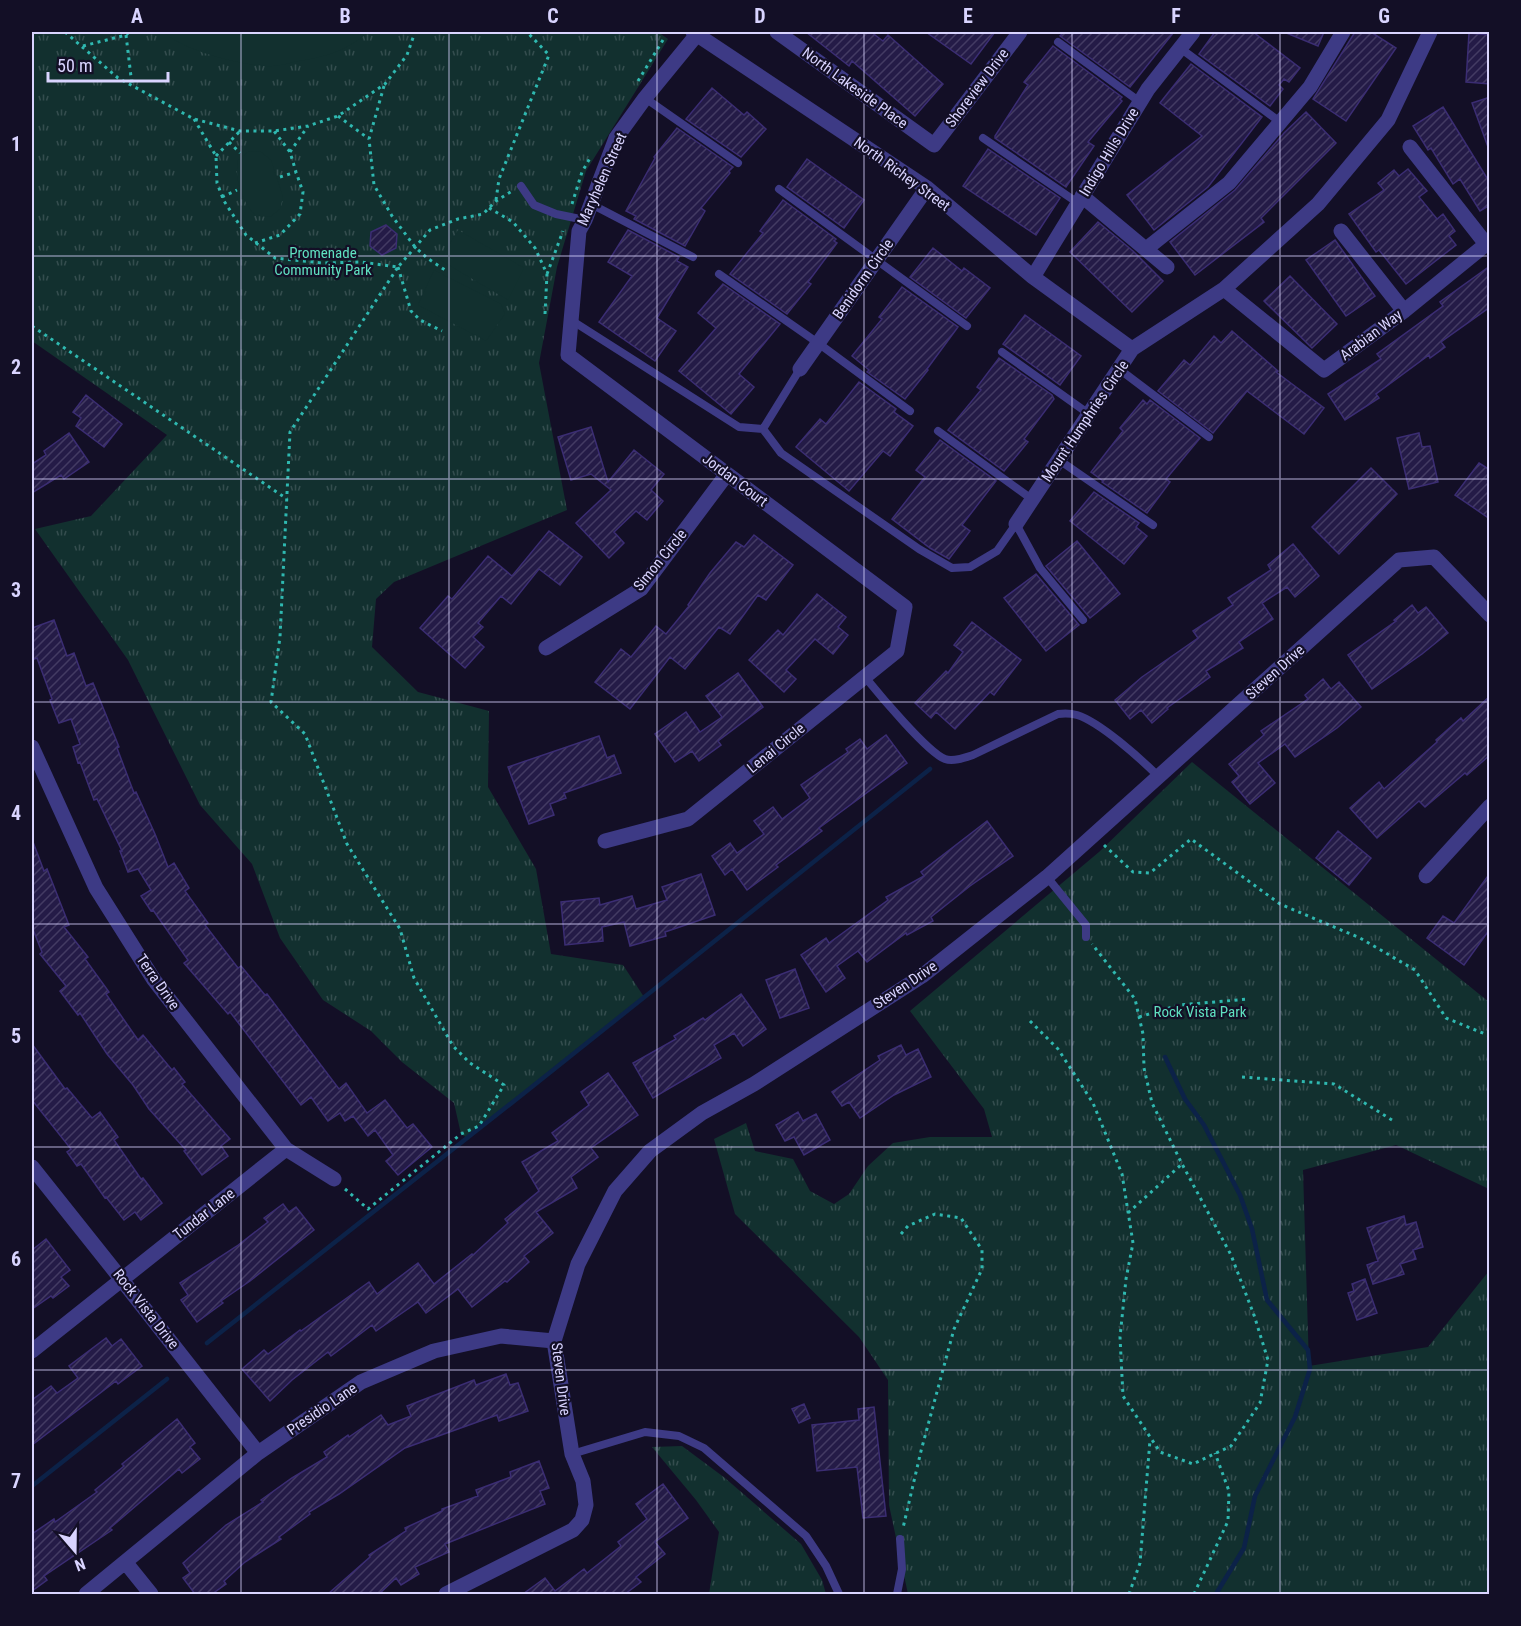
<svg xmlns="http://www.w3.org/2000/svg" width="1521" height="1626" viewBox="0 0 1521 1626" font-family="'Roboto Condensed',sans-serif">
<defs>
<pattern id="grass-tufts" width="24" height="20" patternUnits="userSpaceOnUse" patternTransform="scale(1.5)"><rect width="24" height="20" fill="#12302f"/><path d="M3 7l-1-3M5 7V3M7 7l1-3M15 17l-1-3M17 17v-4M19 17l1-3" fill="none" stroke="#344d4e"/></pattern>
<pattern id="building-hatch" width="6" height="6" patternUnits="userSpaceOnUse" patternTransform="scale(1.5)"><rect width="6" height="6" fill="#241b47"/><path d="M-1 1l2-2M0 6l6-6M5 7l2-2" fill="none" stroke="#433b63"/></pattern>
</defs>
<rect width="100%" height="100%" fill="#130f26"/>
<!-- grass -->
<path fill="url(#grass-tufts)" d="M32 32H658L668 39 586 171 557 267 539 363 567 510 394 582 376 599 372 647 418 692 489 711 488 787 536 869 551 954 623 965 644 997 467 1138 461 1134 454 1103 402 1062 371 1031 323 1000 280 938 252 864 200 805 128 660 35 529 91 516 167 435 32 341Z
M1192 762 1489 1002V1189L1396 1145 1303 1170 1309 1366 1428 1347 1489 1271V1594H908L889 1505 888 1380 859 1337 735 1214 714 1139 746 1123 755 1151 793 1159 810 1191 834 1204 849 1194 868 1166 893 1143 930 1137H992L984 1109 910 1011 1099 852Z
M682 1446 725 1478 801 1544 822 1580 826 1594H709L719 1532 696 1500 652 1447Z"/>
<!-- pitch -->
<path fill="#12302f" d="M163 32H369C344 52 325 57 294 62 285 64 275 67 266 66 236 64 186 51 163 32Z
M249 151 261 152 271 160 283 197 280 209 270 217 256 216C242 202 234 179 238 160Z
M458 230 524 268 508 300 440 260Z
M434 270 501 304 505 314 486 341 418 305Z"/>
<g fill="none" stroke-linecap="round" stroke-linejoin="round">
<!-- stream -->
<path stroke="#0c2248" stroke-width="4.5" d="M1165 1057 1185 1099 1204 1125 1240 1195 1252 1229 1267 1300 1308 1350 1310 1369 1295 1417 1255 1496 1244 1548 1216 1594
M207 1343 528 1090 930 769
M32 1486 167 1379"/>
</g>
<!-- building -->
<path fill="url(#building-hatch)" stroke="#3b2d73" stroke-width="1.5" d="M806 32H871L883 41 888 35 943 84 915 116 852 61 849 66Z
M926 32H995L971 64Z
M1064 32H1174L1130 87 1060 36Z
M1215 32H1253L1300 68 1289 82 1284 79 1279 85 1283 89 1270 106 1199 54Z
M1284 32H1324L1318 46Z
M1355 32H1371L1396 48 1346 121 1313 99Z
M1469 33 1490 35V84L1466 82Z
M1053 46 1122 97 1120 99 1122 101 1088 142 1094 146 1066 187 995 138V136L1028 85 1024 82Z
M1191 64 1262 117 1208 187 1154 230 1127 195 1202 136 1160 103Z
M712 88 744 115 747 112 766 129 741 157 686 119Z
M1490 97V147H1488L1472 103Z
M1443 107 1490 183V205L1480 211 1460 179 1453 184 1431 148 1428 150 1413 126Z
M1306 112 1336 143 1261 218 1264 222 1195 275 1170 242 1235 190 1284 133Z
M677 128 733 167 729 171 730 173 701 208 705 211 685 246 634 219 636 216 626 211 655 158 654 157Z
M988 149 1060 198 1036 235 963 186Z
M807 159 864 200 844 228 787 187Z
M1408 169 1427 191 1419 197 1437 219 1443 214 1455 231 1449 236 1456 245 1406 284 1379 250 1376 252 1349 214 1384 190 1378 183 1394 170 1399 176Z
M783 200 836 239 834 241 837 243 808 282 811 284 787 314 730 274 763 233 760 231Z
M1098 222 1133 251 1163 281 1132 312 1070 252Z
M386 225 397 234 396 248 382 255 370 246 371 232Z
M628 230 679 257 677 261 688 267 657 318 676 331 655 361 599 322 632 276 608 262Z
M1335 240 1375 296 1346 316 1306 260Z
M933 248 962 271 964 268 990 288 966 318 910 277Z
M1490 266V307L1441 342 1445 347 1430 358 1429 355 1376 394 1379 398 1345 420 1328 394 1381 359 1377 354 1443 306 1440 302Z
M1290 276 1337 324 1312 348 1264 301Z
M723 284 780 324 739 374 754 387 731 414 679 371 716 328 698 313Z
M902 287 958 327 927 369 928 370 905 399 867 372 869 370 852 356 882 319 879 317Z
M1025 315 1081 356 1060 385 1003 344Z
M1232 331 1278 371 1276 372 1324 408 1304 434 1247 391 1213 433 1158 391 1184 360 1190 365 1214 336 1221 343Z
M999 358 1052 395 1054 399 1024 439 1028 442 1004 471 948 430 981 390 977 387Z
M859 382 896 409 894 412 913 426 890 456 883 451 849 491 796 447 820 419 826 424Z
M86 395 122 424 104 447 76 426 81 418 73 412Z
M1143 400 1147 404 1150 400 1200 438 1166 479 1170 482 1147 513 1102 482 1103 481 1091 472 1123 431 1120 428Z
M591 427 608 482 634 450 664 474 651 490 663 501 647 520 636 511 614 532 624 543 609 558 576 523 611 490 591 474 571 480 558 437Z
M69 433 89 462 64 479 61 475 32 493V464L46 455 44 451Z
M1419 433 1422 447 1430 446 1438 482 1409 489 1397 438Z
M940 440 996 481 962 525 970 531 949 559 930 548 892 519 925 477 916 470Z
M1479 463 1490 470V519L1455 495Z
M1371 468 1397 494 1339 554 1312 527Z
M1094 492 1139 523 1136 527 1147 536 1124 564 1070 521Z
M549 531 582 557 560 585 539 569 511 604 501 596 478 623 483 627 473 637 484 647 465 668 420 628 448 596 452 599 488 556 512 576Z
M754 535 793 565 766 600 758 595 730 634 719 627 685 669 670 657 630 709 595 682 621 649 631 657 656 626 666 634 689 606 688 605 710 573 736 542 744 547Z
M1077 541 1120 594 1090 618 1046 566Z
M1293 544 1319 576 1295 597 1287 587 1262 603 1273 619 1239 642 1243 648 1206 671 1210 677 1167 708 1168 709 1152 723 1141 710 1130 719 1115 700 1142 677 1198 638 1193 631 1233 605 1228 598 1271 570 1268 565Z
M1036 574 1079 625 1046 651 1004 598Z
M817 594 846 617 838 627 848 635 833 654 815 639 786 670 796 679 784 692 749 660 778 630 783 635Z
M1412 605 1418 613 1426 607 1448 633 1422 654 1372 689 1348 655 1396 621 1394 620Z
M54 620 67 656 74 653 86 686 93 683 119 747 117 748 134 793 136 792 155 834 168 867 174 863 189 888 185 891 208 923 205 925 238 968 241 966 265 995 267 994 339 1089 346 1083 367 1113 385 1100 407 1128 413 1124 432 1147 398 1175 386 1161 393 1155 375 1130 368 1136 353 1116 345 1121 340 1113 328 1121 311 1097 301 1105 230 1012 228 1014 184 963 188 960 153 910 151 911 141 896 151 890 138 869 128 872 120 851H122L97 799 94 800 80 762 78 763 73 747 80 744 71 719 59 723 50 700 52 699 37 658 32 660V628Z
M972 622 1021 660 994 695 990 692 955 729 936 712 931 718 915 703 946 671 948 673 963 652 954 645Z
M738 673 763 707 718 741 721 745 699 761 692 751 675 762 655 734 686 712 700 732 722 717 706 696Z
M1323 679 1331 689 1339 682 1361 707 1337 728 1295 757 1285 744 1258 763 1275 783 1250 804 1232 782 1239 776 1229 764 1264 735 1261 731 1308 699 1305 695Z
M1490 696V755L1467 775 1465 773 1425 807 1419 801 1377 838 1350 808 1379 782 1384 789 1437 742 1436 740 1461 718 1463 721Z
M886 735 907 763 819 828 822 831 776 865 778 867 747 890 732 869 725 875 712 856 730 843 737 853 764 834 754 821 773 807 782 819 810 798 801 785 848 752 846 749 860 739 867 749Z
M599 736 607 758 614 755 621 773 564 793 566 798 550 804 554 815 529 824 508 767Z
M987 821 1013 856 970 886 931 917 933 921 907 935 906 933 867 962 858 951 837 966 845 978 826 992 801 955 826 938 829 943 888 900 886 897 924 876 921 872Z
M1338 831 1371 858 1349 885 1316 858Z
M32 842H33L44 871 47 869 69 925 64 927 88 957 85 959 109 992 106 994 138 1040 143 1035 172 1070 174 1068 185 1082 182 1084 230 1139 221 1146 228 1156 202 1175 184 1151 186 1150 149 1109 133 1085 107 1054 80 1013 78 1015 60 991 66 986 40 954 42 952 32 927Z
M1490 873V929L1464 965 1427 938 1443 916 1454 923Z
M701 874 715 915 665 932 666 936 630 946 624 922 602 927 603 941 565 945 561 902 599 898 600 905 632 896 636 909 667 900 662 887Z
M795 969 809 1008 780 1018 766 980Z
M741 994 766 1029 743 1046 734 1033 714 1045 721 1058 653 1098 633 1063 676 1039 674 1036 703 1018 705 1020Z
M32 1044 65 1089 67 1088 92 1118 100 1112 118 1137 114 1140 141 1179 143 1178 162 1203 141 1220 135 1212 124 1220 106 1197 105 1198 81 1164 77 1166 67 1152 71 1149 32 1100Z
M901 1045 906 1055 918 1049 931 1077 894 1095 860 1118 849 1102 842 1106 832 1092 880 1060 878 1056Z
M608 1073 638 1115 591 1148 598 1157 571 1177 577 1188 536 1212 553 1233 524 1256 529 1262 507 1282 505 1281 472 1307 458 1289 426 1313 418 1302 376 1331 372 1325 331 1356 328 1352 292 1380 270 1401 242 1369 264 1350 268 1354 300 1330 301 1331 369 1282 377 1294 418 1263 434 1284 472 1254 473 1255 508 1223 505 1219 539 1191 522 1162 558 1141 552 1133 589 1105 581 1092Z
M798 1112 803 1121 816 1114 830 1140 804 1155 794 1137 785 1141 776 1125Z
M283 1204 289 1212 296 1207 314 1230 250 1281 221 1301 223 1303 197 1322 181 1300 188 1295 180 1283 237 1246 268 1222 264 1218Z
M1404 1216 1406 1225 1416 1222 1423 1247 1413 1250 1416 1259 1400 1264 1404 1274 1373 1284 1367 1265 1378 1261 1367 1228Z
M46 1239 70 1270 61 1277 69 1286 53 1298 51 1296 32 1309V1250Z
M1365 1279 1377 1313 1357 1320 1348 1293 1354 1291 1352 1284Z
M106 1338 112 1346 121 1339 142 1366 118 1384 116 1381 32 1445V1400L51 1386 57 1393 78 1378 69 1366Z
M506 1374 510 1385 518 1383 528 1411 499 1421 497 1415 405 1448 339 1494 309 1512 310 1514 279 1537 281 1539 245 1562 224 1581 226 1584 212 1594H195L183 1578 190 1573 183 1563 226 1525 263 1502 261 1500 292 1478 327 1457 324 1452 348 1435 349 1437 381 1415 388 1425 411 1416 407 1406 474 1380 476 1385Z
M804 1404 810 1418 799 1423 792 1409Z
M874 1407 886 1516 863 1518 857 1467 817 1471 812 1425 859 1420 858 1409Z
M177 1419 195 1443 190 1447 200 1459 182 1473 179 1469 110 1528 112 1530 44 1576 47 1580 32 1591V1534L54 1519 55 1522 97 1492 95 1490 124 1466 122 1464Z
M539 1461 549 1488 540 1491 545 1504 445 1544 449 1552 415 1567 419 1574 401 1585 396 1578 379 1594H328L370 1557 369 1555 406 1531 405 1528 442 1511V1509L478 1496 476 1490 511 1477 510 1472Z
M663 1484 688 1518 655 1542 665 1554 636 1577 641 1582 625 1594H523L545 1578 555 1591 584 1569 587 1573 621 1546 618 1542 647 1519 636 1504Z"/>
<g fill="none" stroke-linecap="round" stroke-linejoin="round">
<!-- path -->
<path stroke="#2fb8b0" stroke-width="3" stroke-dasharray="3 4.5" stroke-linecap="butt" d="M65 32 118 78 194 119 240 131H274L308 126 338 116 385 84 407 55 415 32
M126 35 132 85
M83 46 126 35 129 32
M638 81 663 40
M384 86 369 139 374 185 392 216 415 247 427 258 445 270
M338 116 369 139
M194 119 216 156 217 183 224 201 246 235 275 258 322 263 361 262 398 267 430 230 458 219 483 214 496 201 512 191
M229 142 240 153
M290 152 308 126
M216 156 240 131
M280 177 296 172
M222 197 237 190
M496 200 499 179 549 55 527 32
M572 204 582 172 590 158
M489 208 513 222 535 248 547 274 545 314
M255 243 280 235 300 214 303 192 296 172 290 152 274 131
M398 267 411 311 420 320 442 331
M547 274 563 231
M32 326 287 499
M1104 845 1133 872 1150 873 1191 839 1280 904 1360 938 1415 970 1446 1018 1490 1036
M1139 1017 1179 1005 1249 999
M1030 1021 1058 1049 1093 1103 1122 1174 1133 1243 1126 1279 1120 1337 1123 1396 1160 1452 1193 1464 1231 1446 1260 1403 1268 1360 1254 1315 1231 1255 1182 1164 1152 1103 1144 1068 1143 1034 1135 999 1092 944
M1242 1077 1334 1084 1392 1120
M345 1189 368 1209 461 1134 479 1126 504 1085 470 1063 453 1046 414 978 400 929 347 844 305 734 271 702 280 637 290 432 398 267
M1128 1213 1182 1164
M901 1234 908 1226 935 1214 961 1218 982 1250V1269L954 1329 921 1451 903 1528
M1129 1594 1140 1563 1150 1440
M1194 1594 1228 1521 1229 1491 1215 1453"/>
<!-- lane -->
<path stroke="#3d3a85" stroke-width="8" d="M1058 42 1140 102
M1180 48 1280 122
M645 98 738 163
M983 138 1078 203
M521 186 534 205 556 214 585 220
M779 189 967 326
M591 204 693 257
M719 274 818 343 910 411
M571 320 739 427 763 429 800 369
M1002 352 1089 414
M1119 369 1209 437
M763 429 781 453 919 549 952 568 970 567 997 551 1016 524 1040 568 1083 620
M938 431 1033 500
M1059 460 1153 525
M865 677C878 693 928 753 945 759 953 762 964 758 973 755L1058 714C1065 713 1070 713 1077 715 1100 722 1141 759 1159 777
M1047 877 1086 925V937
M572 1454 645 1432 679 1436 704 1448 806 1536 826 1566 839 1594
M897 1594 902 1569 900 1539"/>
<!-- street -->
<path stroke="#3d3a85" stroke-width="15" d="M693 32 927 188 1033 277 1132 349
M777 32 934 145 1020 32
M1410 147 1486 244
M1082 196 1167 267
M1341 231 1404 311
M1146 249 1229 183 1310 87 1343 32
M1033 277 1148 89 1193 32
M1224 289 1324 370 1404 311 1490 241
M800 369 927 188
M1016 524 1132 349 1224 289 1318 204 1388 120 1430 32
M546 648 641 589 727 474
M32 747 96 888 154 980 286 1149 334 1179
M605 841 688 819 897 651 905 607 568 355 579 231 585 220 616 138 645 98 699 32
M1426 876 1490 806
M32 1167 122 1280 258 1453
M32 1351 286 1149
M126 1563 151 1594
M86 1594 258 1453 361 1382 434 1351 501 1336 554 1341
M446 1594 573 1530 582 1520 586 1505 583 1481 572 1454 554 1341 578 1264 615 1191 650 1151 702 1113 754 1084 922 976 1047 877 1399 560 1434 557 1490 615"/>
</g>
<!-- grid -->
<path fill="none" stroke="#d9d4ff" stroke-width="1.5" stroke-opacity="0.55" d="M241 32V1594M449 32V1594M657 32V1594M864 32V1594M1072 32V1594M1280 32V1594M32 256H1490M32 479H1490M32 702H1490M32 924H1490M32 1147H1490M32 1370H1490"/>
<g text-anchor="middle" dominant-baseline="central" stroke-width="4.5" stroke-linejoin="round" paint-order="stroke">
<!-- street labels -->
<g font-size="15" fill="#d9d4ff" stroke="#130f26">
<text transform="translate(855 88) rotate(36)">North Lakeside Place</text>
<text transform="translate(977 88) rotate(-53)">Shoreview Drive</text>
<text transform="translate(1109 152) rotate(-59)">Indigo Hills Drive</text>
<text transform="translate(902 174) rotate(36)">North Richey Street</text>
<text transform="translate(602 179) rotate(-66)">Maryhelen Street</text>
<text transform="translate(863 279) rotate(-55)">Benidorm Circle</text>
<text transform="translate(1371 335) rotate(-37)">Arabian Way</text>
<text transform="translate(1085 421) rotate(-56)">Mount Humphries Circle</text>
<text transform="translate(735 480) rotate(37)">Jordan Court</text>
<text transform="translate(660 560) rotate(-51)">Simon Circle</text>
<text transform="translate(1275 672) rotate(-42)">Steven Drive</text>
<text transform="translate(776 748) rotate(-39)">Lenai Circle</text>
<text transform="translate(158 982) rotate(55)">Terra Drive</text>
<text transform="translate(905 985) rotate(-34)">Steven Drive</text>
<text transform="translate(204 1214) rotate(-38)">Tundar Lane</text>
<text transform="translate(146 1309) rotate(52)">Rock Vista Drive</text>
<text transform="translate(561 1379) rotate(83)">Steven Drive</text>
<text transform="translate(322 1409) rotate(-34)">Presidio Lane</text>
</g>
<!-- park labels -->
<g font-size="15" fill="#5fe0c0" stroke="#130f26">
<text x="323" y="253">Promenade<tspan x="323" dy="17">Community Park</tspan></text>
<text x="1200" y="1012">Rock Vista Park</text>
</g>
</g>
<!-- border -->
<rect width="1521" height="1626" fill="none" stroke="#130f26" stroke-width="66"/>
<!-- north arrow -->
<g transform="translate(75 1551) rotate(160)" stroke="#130f26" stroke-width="4.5" paint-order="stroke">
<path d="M0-4.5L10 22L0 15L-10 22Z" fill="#d9d4ff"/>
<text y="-9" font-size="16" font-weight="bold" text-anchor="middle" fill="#d9d4ff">N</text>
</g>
<!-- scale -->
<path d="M48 72v9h120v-9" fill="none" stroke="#d9d4ff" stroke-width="3"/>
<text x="57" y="72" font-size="18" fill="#d9d4ff" stroke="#130f26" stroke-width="4.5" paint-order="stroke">50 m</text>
<rect x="33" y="33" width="1455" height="1560" fill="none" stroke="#d9d4ff" stroke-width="2"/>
<g font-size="20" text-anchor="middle" font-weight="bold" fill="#d9d4ff">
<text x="137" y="23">A</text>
<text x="345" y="23">B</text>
<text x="553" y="23">C</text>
<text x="760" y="23">D</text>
<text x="968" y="23">E</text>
<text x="1176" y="23">F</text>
<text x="1384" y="23">G</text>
<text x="16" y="151">1</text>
<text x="16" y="374">2</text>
<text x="16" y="597">3</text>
<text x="16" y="820">4</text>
<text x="16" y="1043">5</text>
<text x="16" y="1266">6</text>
<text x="16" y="1488">7</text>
</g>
</svg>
